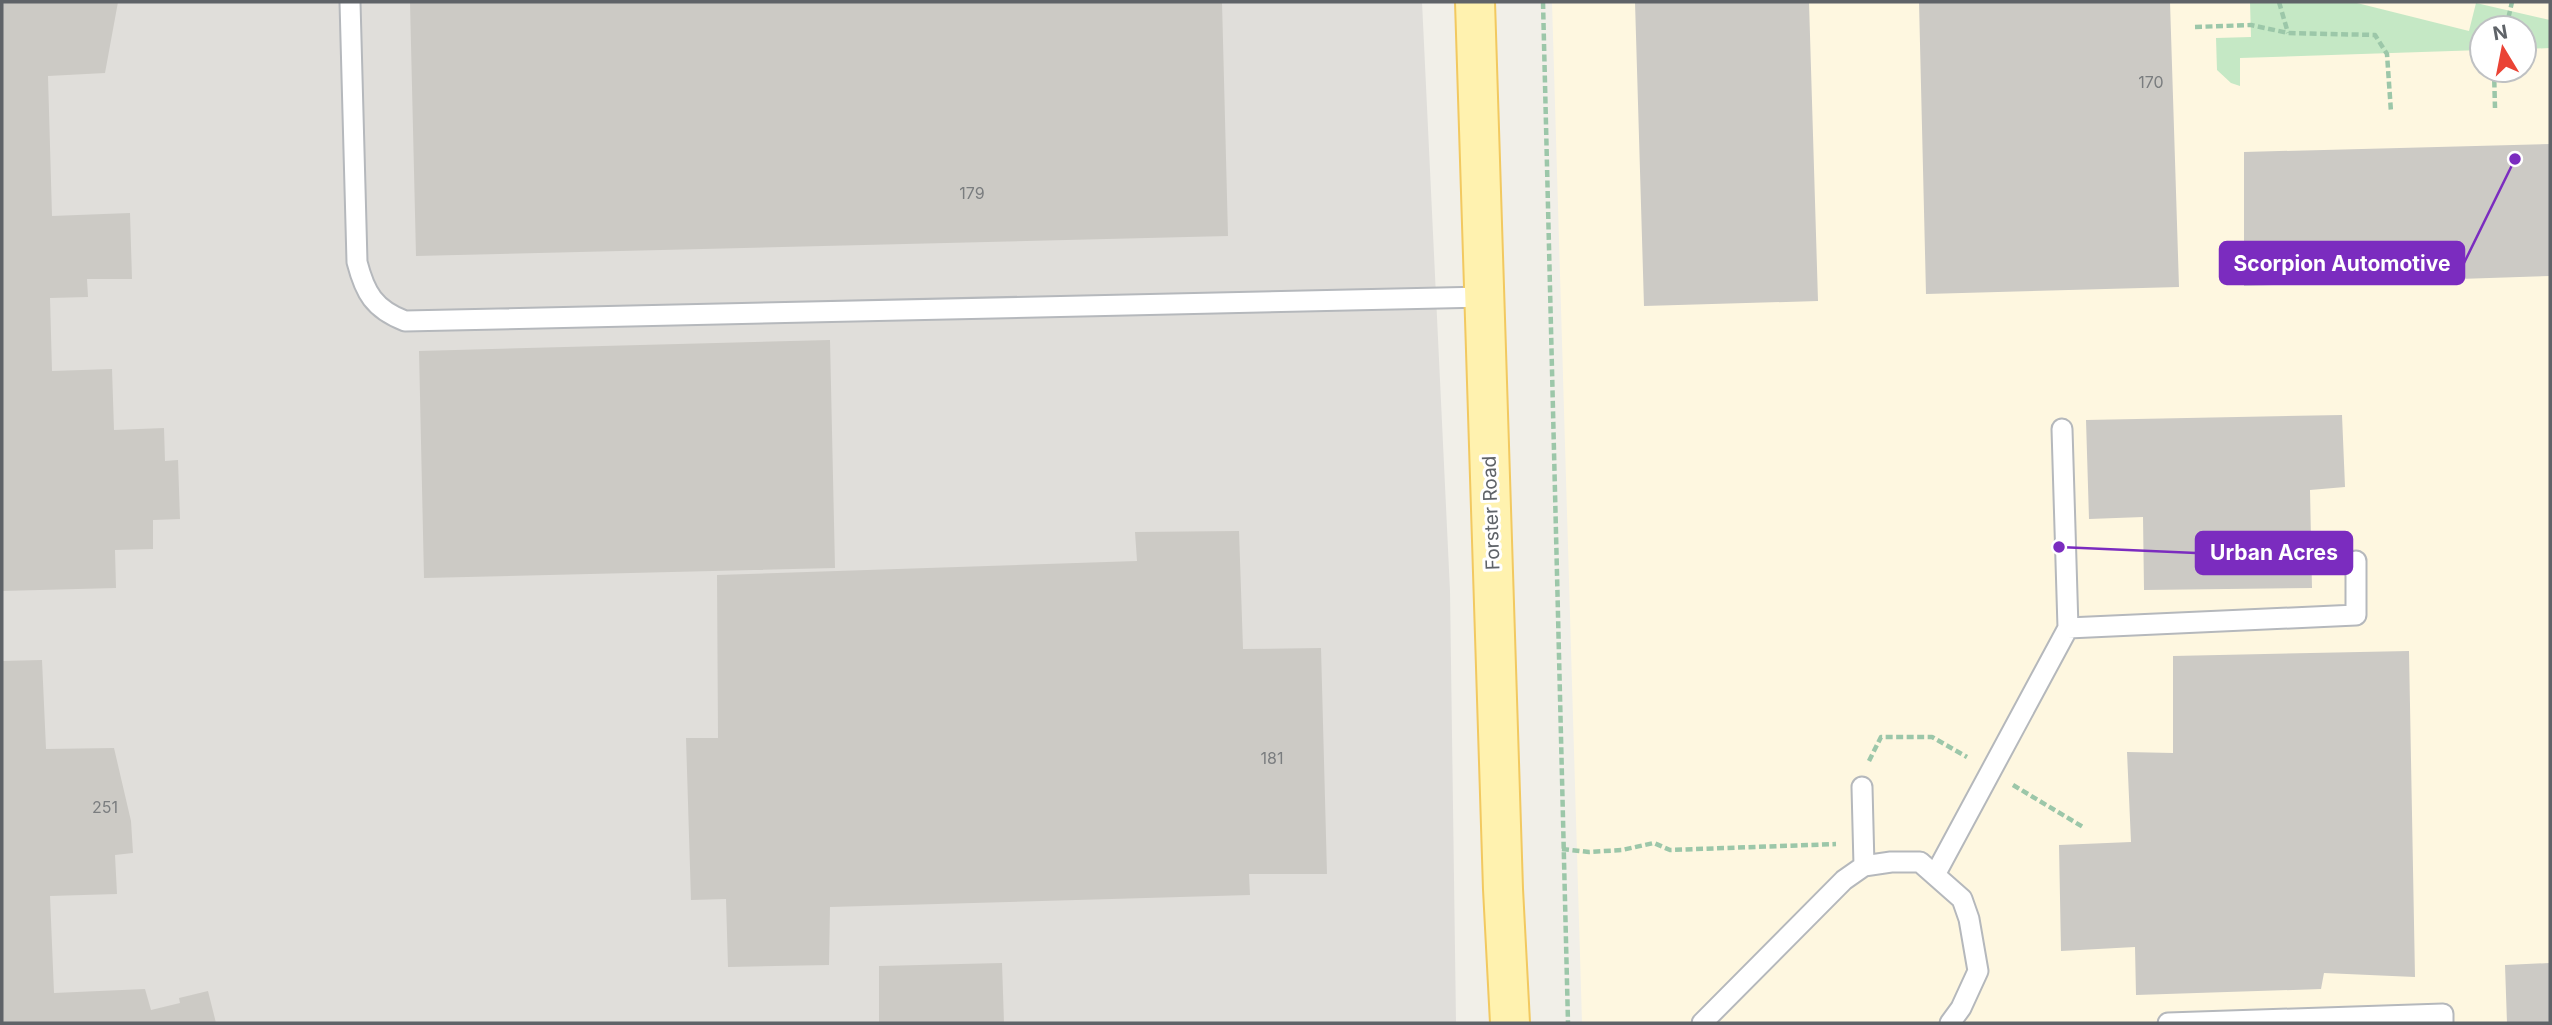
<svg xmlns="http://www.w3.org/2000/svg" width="2552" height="1025" viewBox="0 0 2552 1025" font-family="Inter,sans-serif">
<rect width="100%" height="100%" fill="#f1efe8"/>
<!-- commercial -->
<path fill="#fef7e0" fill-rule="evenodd" d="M1552 2H2550V1023H1582ZM2482 28H2524V70H2482Z"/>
<!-- industrial -->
<path fill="#e0deda" d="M2 2H1422L1450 591 1456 1023H2Z"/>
<!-- green -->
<path fill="#c5e8c5" d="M2250 2H2353L2469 31 2476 3 2550 20V48L2524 49V28H2482V50L2240 58V86L2231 83 2217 70 2216 38 2251 37Z"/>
<!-- building -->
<path fill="#cccac5" d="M2 2H118L105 73 48 76 52 216 130 213 132 279H87L88 297 50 298 52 371 112 369 114 430 164 428 165 461 178 460 180 519 153 520V549L115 550 116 588 2 591Z
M410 2H1222L1228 236 416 256Z
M1635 2H1809L1818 301 1644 306Z
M1919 2H2170L2179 287 1926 294Z
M2550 144V276L2244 286V152Z
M830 340 835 568 424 578 419 351Z
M2342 415 2345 487 2310 490 2312 588 2144 590 2143 517 2089 519 2086 420Z
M1239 531 1243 649 1321 648 1327 874H1249L1250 895 830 907 829 965 728 967 726 899 691 900 686 738H718L717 575 1137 561 1135 532Z
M2409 651 2415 977 2324 973 2321 989 2136 995 2135 947 2061 951 2059 845 2131 842 2127 752 2173 753V656Z
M42 660 46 749 114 748 131 821 133 853 115 855 117 894 50 896 54 993 145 989 151 1010 180 1003 179 998 208 991 216 1023H2V661Z
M1002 963 1004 1023H879V966Z
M2550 963V1023H2507L2505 965Z"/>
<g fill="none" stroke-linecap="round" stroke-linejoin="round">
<defs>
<path id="service" d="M350 2 357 262C365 293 374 309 405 321L1485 297
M2068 628 2356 615V561
M1862 787 1864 866
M1936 873 2068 628 2062 429
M1702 1023 1844 880 1864 866 1891 862H1920L1962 899 1969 919 1978 971 1961 1008 1950 1023
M2168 1023 2443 1014V1023"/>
<path id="primary" d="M1475 2 1503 889 1510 1023"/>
</defs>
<!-- service casing -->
<use href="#service" stroke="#b5b8bc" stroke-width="23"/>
<!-- primary casing -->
<use href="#primary" stroke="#f2c960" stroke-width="42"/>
<!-- path -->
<path stroke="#9cc7a9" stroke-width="4.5" stroke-dasharray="7 3.5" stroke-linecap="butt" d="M1543 2 1568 1023
M2279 2 2288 33
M2195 27 2251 25 2288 33 2375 35 2387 54 2391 112
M2506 28 2512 2
M2494 70 2495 108
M1869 761 1881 737H1932L1967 757
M2013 785 2083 827
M1562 849 1589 852 1622 850 1654 843 1670 850 1836 844"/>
<!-- service -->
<use href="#service" stroke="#fff" stroke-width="19"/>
<!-- primary -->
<use href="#primary" stroke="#fff2af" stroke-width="38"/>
</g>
<g text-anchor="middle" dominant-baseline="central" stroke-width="6" stroke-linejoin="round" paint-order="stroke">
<!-- number labels -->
<g font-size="16" fill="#7a7d7f">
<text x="2151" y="82">170</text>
<text x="972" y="193">179</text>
<text x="1272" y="758">181</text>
<text x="105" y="807">251</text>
</g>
<!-- street labels -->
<g font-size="19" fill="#5f6368" stroke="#fff">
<text transform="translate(1491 513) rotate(-92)">Forster Road</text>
</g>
</g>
<!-- callouts -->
<path fill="none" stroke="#7b2cbf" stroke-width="2.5" d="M2515 159L2464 263M2059 547L2196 553"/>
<g fill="#7b2cbf" stroke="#fff" stroke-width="2.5">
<circle cx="2515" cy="159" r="7"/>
<circle cx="2059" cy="547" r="7"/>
</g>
<g fill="#7b2cbf" stroke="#7b2cbf" stroke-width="2.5">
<rect x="2220" y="242" width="244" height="42" rx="7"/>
<rect x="2196" y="532" width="156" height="42" rx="7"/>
</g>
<g font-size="21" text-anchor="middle" font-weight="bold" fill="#fff">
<text x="2342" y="271">Scorpion Automotive</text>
<text x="2274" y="560">Urban Acres</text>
</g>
<!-- border -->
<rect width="2552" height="1025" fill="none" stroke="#5f6368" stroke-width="7"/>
<!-- north arrow -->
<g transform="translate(2503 49) rotate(350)"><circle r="33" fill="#ffffff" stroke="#bfc1c3" stroke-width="2"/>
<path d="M0-5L12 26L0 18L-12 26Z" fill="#ea4335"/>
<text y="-10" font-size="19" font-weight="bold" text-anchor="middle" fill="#5f6368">N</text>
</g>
</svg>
